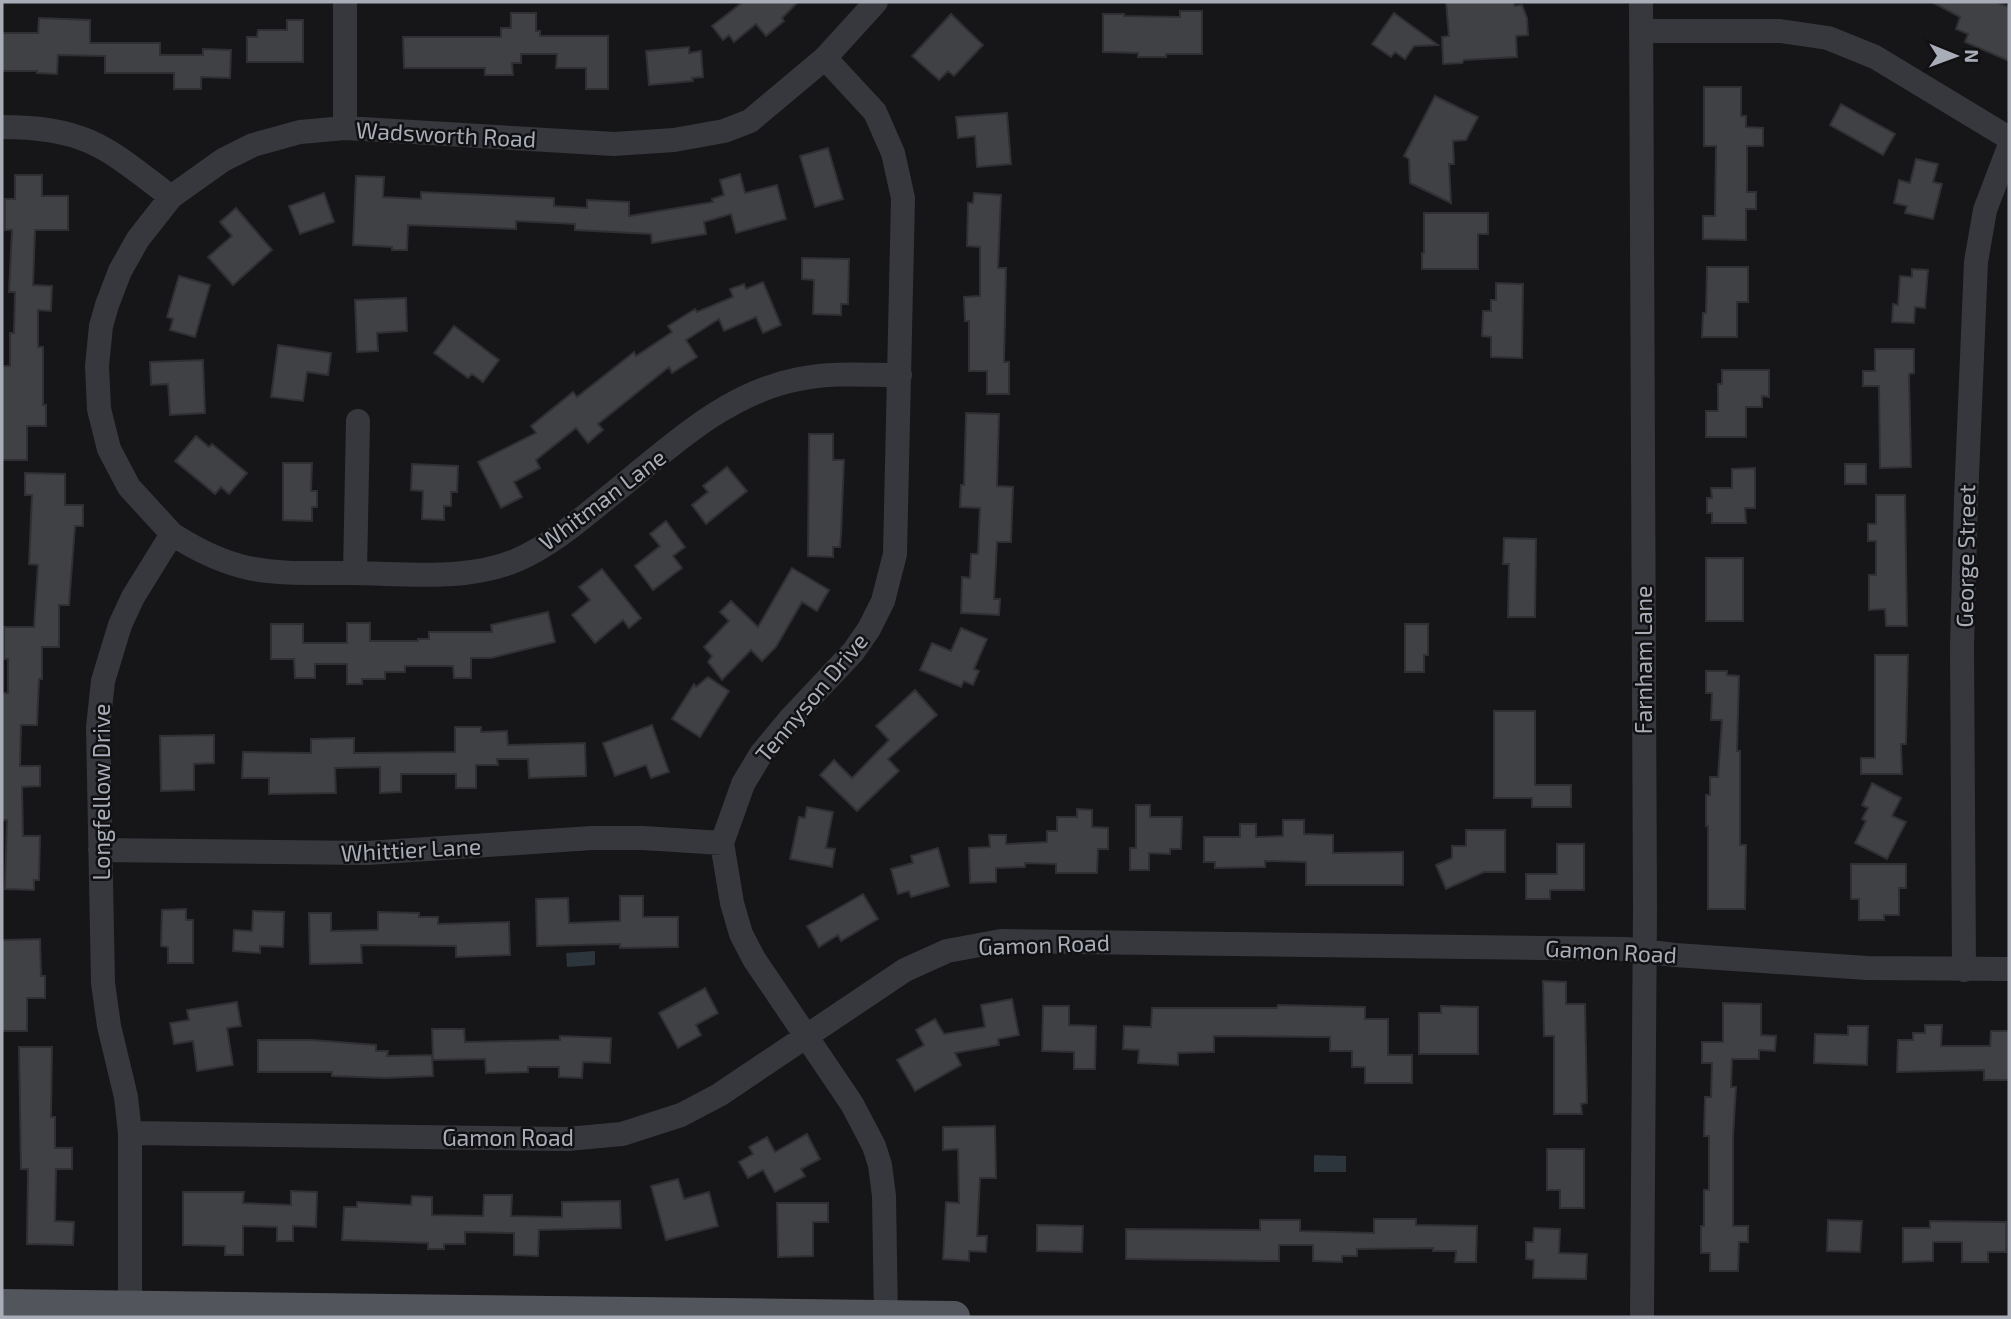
<svg xmlns="http://www.w3.org/2000/svg" width="2011" height="1319" viewBox="0 0 2011 1319" font-family="'Exo 2',sans-serif">
<rect width="100%" height="100%" fill="#161618"/>
<!-- water -->
<path fill="#2c353c" d="M595 951V965L567 967 566 953Z
M1314 1155 1346 1156V1172H1314Z"/>
<!-- building -->
<path fill="#404145" stroke="#303034" stroke-width="2" d="M743 2H798L782 18 784 21 766 36 756 24 734 42 729 35 723 40 712 26Z
M1446 2H1513L1515 6 1522 5 1527 18 1528 35 1516 36 1517 57 1464 60 1462 63 1443 64 1442 37 1449 36Z
M1932 2H1996L2009 7V61L1965 42 1968 34 1956 29 1960 17Z
M1180 11H1202V54H1166V57H1138V53L1103 52V14H1124V16L1180 17Z
M511 13H536V31H540V36H608V89H586V68H556L557 54H521V63H512L513 75H485V68H404L403 37H501V28H511Z
M1394 13 1438 45 1414 46 1405 59 1395 52 1391 57 1372 44Z
M951 14 983 45 954 76 948 71 939 80 912 56Z
M39 18 90 20V43H160V55H203V49L231 50 230 78 201 77V89H174V73H105V56L58 55 57 74 37 73V71H2V33H38Z
M287 20H303V62H247V37H257L258 30H287Z
M689 47V53L701 51 703 77 692 78 693 81 649 85 646 51Z
M1704 87H1741V116H1746V127L1763 128V146H1747V192H1756V209H1746V240L1703 239V216H1715L1716 146H1704Z
M1435 96 1478 117 1466 140 1453 141 1454 164H1449L1451 203 1410 183 1409 159 1404 156Z
M1841 104 1895 134 1883 155 1830 125Z
M1007 113 1011 164 977 167 975 136 958 138 956 117Z
M828 148 843 199 815 207 800 156Z
M1916 159 1938 164 1933 182 1942 184 1933 219 1905 213 1907 206 1894 203 1899 180 1910 183Z
M740 174 745 193 777 185 786 219 736 233 731 214 704 222 706 234 652 243 651 234 575 230V224L516 221V229L408 225 407 250H392V247L353 245 356 176 384 177 383 197 421 199V192L554 198V206L587 208V200L629 202V216L713 202 712 199 724 195 720 180Z
M15 175H42V196H68V230H35L33 285 52 286 51 311 38 310V347H43V405H46V426H27V460H2V366H10V333H14L15 292H9L12 230H5V199H15Z
M324 193 334 222 300 234 289 206Z
M974 193 1001 195 998 268H1006L1004 362H1009V394H987V371H969V321H965L964 297 980 296V247L967 246 968 203H973Z
M236 208 272 250 233 285 208 257 232 236 220 222Z
M1424 213H1488V234H1478V269H1422V253H1424Z
M802 258 849 259 848 304H841V315L813 314 814 280 802 279Z
M1707 267H1748V302H1737V337H1702L1703 313H1706Z
M1912 269 1928 270 1925 308 1915 307 1914 323 1892 322 1893 304 1898 305 1900 276 1912 277Z
M179 276 210 285 195 337 170 330 173 319 167 317Z
M763 282 781 325 763 333 756 317 724 331 719 319 686 340 697 357 672 373 669 367 598 424 603 430 588 443 576 428 536 460 540 468 514 482 522 497 501 508 478 462 536 433 531 426 573 392 577 397 634 352 636 356 672 332 668 326 695 309 697 312 733 297 730 289 744 284 746 289Z
M1496 283 1523 284 1522 358 1491 357V337L1482 336 1483 311H1491V300H1496Z
M406 298 407 331 377 333 378 351 357 352 355 300Z
M454 326 499 360 483 382 472 374 468 378 434 353Z
M278 345 331 353 328 375 307 372 303 401 271 397Z
M1875 349H1914V373L1909 374 1911 467 1880 468 1879 386H1863V371H1875Z
M203 360 205 413 170 415 168 384 151 385 150 362Z
M1722 370H1769V397L1762 396V407H1746V437H1706V411H1718V384H1722Z
M966 413 999 414 997 486 1013 487 1011 542H997L994 599H1000L999 615 961 613 962 577 970 578 971 554H978L980 508 960 507 961 485H964Z
M809 434H833V460H844L841 534 840 547H833V557L808 556Z
M196 436 209 447 212 444 247 473 229 494 221 487 215 494 175 461Z
M283 463H312L311 491H317V507H312V521L283 520Z
M412 464 458 466 457 492H451V506H444V520L422 519 423 491 411 490Z
M1845 464H1866V484H1845Z
M727 467 747 491 706 524 692 505 708 492 703 486Z
M1755 468V508H1745L1746 523H1712V513H1707V498H1712L1711 488H1732V469Z
M25 473 65 474V505H83V526H75L69 605H59V647H42V679H39L37 725H21L20 766H40V786L22 787 23 836H40L39 880H34V890L5 889 7 820H2V693H8V659H4V627H34L38 565 29 564 32 495H25Z
M1876 495H1905L1907 626H1886L1885 609 1869 610V575H1876V541H1868V524H1876Z
M666 521 685 547 673 556 682 568 653 590 635 566 660 546 650 534Z
M1504 538 1536 539 1535 617H1508L1509 564H1503Z
M1706 558H1743V621H1706Z
M792 568 829 590 817 611 802 602 776 647 762 661 751 650 722 680 708 662 712 656 704 647 729 621 720 612 731 601 758 627Z
M602 569 641 618 629 628 623 620 595 643 572 615 590 600 579 587Z
M548 612 555 642 491 658H471V678H454L453 666H405V672H385V679H362V684H347V664H315V678H295L294 659H271V624H303V643H347V623H370V641H418V639H429V632H492L491 625Z
M1405 624H1428V655H1424V672H1405Z
M961 628 987 639 974 669 979 671 973 685 964 681 961 687 920 670 932 643 951 651Z
M1875 655H1908L1906 744H1901L1902 774H1861V758H1875Z
M1706 671H1727V675L1739 676 1737 751H1740V845H1746L1745 909H1708V826H1706V795H1710V777H1718L1722 720H1711L1712 693H1706Z
M708 677 729 691 700 737 672 719 694 684 696 687Z
M915 690 937 715 888 759 899 771 857 811 820 775 834 760 852 778 889 740 876 726Z
M1494 711H1535V785H1571V807H1532V798H1494Z
M652 725 669 772 651 778 646 765 615 776 603 743Z
M455 727H481V732L507 731 508 745 585 743 586 776 529 778 528 759H497L498 765H476V788H456V774H401V792L380 793V767L335 768 336 793 269 794V778H242L243 752 311 753V739L354 738V753L455 752Z
M214 735V763L194 764V790L161 791 160 736Z
M1872 783 1901 798 1892 816 1906 822 1887 859 1855 843 1866 821 1862 819 1868 808 1862 805Z
M1136 805H1150V817H1182L1181 849H1170V854L1149 853V870H1130V848H1136Z
M807 807 833 812 826 848 835 849 832 867 790 859 799 817 805 818Z
M1077 809 1092 810V827L1108 828V849H1098L1097 873H1056V864L1025 863V867L996 868V882L970 883 969 848 990 847 989 835H1006V844L1047 842V831H1057V817H1077Z
M1283 820H1304V834L1333 835V853L1403 852V885H1306V862L1265 861V867L1215 868V862H1204V837H1240V824H1256V837L1283 836Z
M1466 830H1505V872H1484L1446 889 1436 865 1452 858V846H1466Z
M1557 844H1584V890H1550V899H1526V874H1557Z
M938 848 949 886 911 897 909 891 898 894 891 869 913 863 911 856Z
M1851 864H1906V888H1899V915H1884V920H1859V899H1851Z
M863 894 878 919 841 941 838 935 819 947 807 926Z
M620 896H643V917H678V947L620 948V944L537 946 536 899 568 898 569 923 620 921Z
M186 909V920H193V963H168V947L161 946 162 910Z
M253 911 284 912 283 947 260 946V953L233 951 234 930 252 931Z
M378 912 419 913V917H438V924L509 922 510 955 456 957V946L361 945 362 963 310 964 309 913H331V931L378 930Z
M40 939 41 976H45V998H27V1031H2V940Z
M1543 981 1566 982V1004H1585L1587 1103 1581 1104 1582 1114H1554V1036H1544Z
M705 988 718 1013 696 1025 701 1035 678 1048 659 1013Z
M1012 999 1019 1035 998 1039 999 1045 955 1053 961 1065 915 1091 897 1060 924 1045 916 1030 935 1019 944 1034 985 1027 981 1005Z
M237 1002 241 1026 227 1028 233 1065 197 1071 193 1041 174 1044 170 1023 189 1020 187 1010Z
M1723 1003 1761 1004V1035L1776 1036 1775 1051 1759 1050V1059H1732L1731 1087H1736L1733 1137V1226H1748V1242H1739L1738 1271H1710V1253H1701V1226H1704V1190H1709V1136H1704L1705 1097H1711L1712 1063H1702V1042H1723Z
M1278 1005 1365 1007V1019H1388V1055H1412V1083H1365V1067H1352V1051H1330V1037L1214 1036V1052L1178 1053V1065L1138 1063 1139 1050 1123 1049 1124 1026 1151 1027 1152 1008H1277Z
M1043 1006H1069V1025L1096 1026 1095 1069H1074V1052L1042 1051Z
M1441 1006 1478 1007V1054H1419V1013H1441Z
M1925 1025H1942L1941 1046H1990L1991 1031H2009V1080H1984V1070L1897 1072 1898 1040H1913V1033H1925Z
M1848 1026H1868L1867 1065 1814 1063 1815 1034 1848 1035Z
M432 1029H464L465 1042 560 1040V1036L611 1038 610 1063 583 1062 582 1078 559 1077V1067H528V1072L486 1073 485 1059 433 1060Z
M258 1040H312L376 1045V1051H388L387 1056 432 1055 433 1076 386 1078 332 1076V1072H258Z
M19 1047H52L51 1117H55V1148H72V1169H56L55 1221 74 1222 73 1245 27 1244 28 1169H21Z
M995 1126 996 1178H980L977 1236H987L986 1252 969 1251V1261L943 1259 946 1202 959 1203 958 1149 943 1150V1127Z
M807 1134 820 1159 801 1169 805 1176 775 1192 763 1170 748 1178 739 1162 753 1154 749 1147 767 1137 775 1152Z
M1547 1149H1584V1208H1560V1190H1547Z
M678 1179 684 1199 709 1192 718 1226 666 1240 651 1186Z
M291 1191 317 1192 316 1227 293 1226V1241H277V1227L243 1226V1255H225V1246L183 1245V1192H244L243 1203 291 1205Z
M484 1195H512L511 1216 562 1217V1202L620 1201 621 1228 539 1230 538 1256 514 1255V1233L465 1232V1244H444V1249H428V1243L342 1240 344 1207H357V1202L411 1205 412 1196 432 1197V1215L483 1216Z
M777 1203H828V1222H813V1256L778 1257Z
M1374 1219H1416V1225L1477 1226 1476 1262H1455L1456 1251H1433V1248L1357 1249V1256H1342V1262L1313 1261V1245H1279V1261L1126 1259V1229L1260 1230V1220H1300V1231L1374 1233Z
M1828 1220 1862 1221 1860 1252 1827 1251Z
M1930 1221 2006 1222V1252H1988V1262H1962V1242H1933V1261L1903 1262V1228H1930Z
M1037 1225 1083 1226 1082 1252 1037 1251Z
M1534 1228 1560 1229 1559 1253 1587 1254 1586 1279 1533 1278 1534 1260 1526 1259V1242H1533Z"/>
<g fill="none" stroke-linecap="round" stroke-linejoin="round">
<!-- minor -->
<path stroke="#37383d" stroke-width="24" d="M1641 2 1645 908 1642 1317
M1641 31H1780L1828 38 1875 57 2009 138
M825 58 875 112 893 153 903 198 895 554 883 601 869 629 853 652 790 719 761 754 743 784 722 843 732 903 741 934 754 959 852 1104 874 1146 880 1165 884 1196 886 1317
M2 127C86 127 107 148 171 197
M345 128V2
M172 534C239 577 273 573 349 573 403 573 465 582 517 560 552 545 582 518 612 494 669 448 725 393 799 379 832 372 866 375 900 375
M355 573 358 421
M100 850 367 853 592 838H643L722 843
M1964 970 1962 646 1966 499 1976 262 1985 210 2009 147
M130 1133 567 1139 622 1134 681 1115 719 1095 905 970 947 951 1001 941 1626 949 1675 955 1867 968 2009 969
M130 1317V1133L126 1097 109 1026 103 983 98 727 103 681 120 625 133 597 172 534 129 487 109 449 99 409 97 366 101 326 107 305 120 271 138 239 171 197 223 160 253 145 300 132 345 128 614 144 674 140 724 131 750 121 825 58 876 2"/>
<!-- major -->
<path stroke="#53555c" stroke-width="32" d="M2 1305 954 1317"/>
</g>
<g text-anchor="middle" dominant-baseline="central" stroke-width="5" stroke-linejoin="round" paint-order="stroke">
<!-- street labels -->
<g font-size="23" fill="#a8adb8" stroke="#111113">
<text transform="translate(446 134) rotate(3)">Wadsworth Road</text>
<text transform="translate(602 499) rotate(-37)">Whitman Lane</text>
<text transform="translate(1965 556) rotate(-89)">George Street</text>
<text transform="translate(1643 660) rotate(-90)">Farnham Lane</text>
<text transform="translate(811 697) rotate(-50)">Tennyson Drive</text>
<text transform="translate(101 792) rotate(-90)">Longfellow Drive</text>
<text transform="translate(411 849) rotate(-3)">Whittier Lane</text>
<text transform="translate(1044 944) rotate(-2)">Gamon Road</text>
<text transform="translate(1611 951) rotate(3)">Gamon Road</text>
<text x="508" y="1137">Gamon Road</text>
</g>
</g>
<!-- border -->
<rect width="2011" height="1319" fill="none" stroke="#a8adb8" stroke-width="7"/>
<!-- north arrow -->
<g transform="translate(1955 56) rotate(91)" stroke="#111113" stroke-width="5" paint-order="stroke">
<path d="M0-5L12 26L0 18L-12 26Z" fill="#a8adb8"/>
<text y="-10" font-size="19" font-weight="bold" text-anchor="middle" fill="#a8adb8">N</text>
</g>
</svg>
